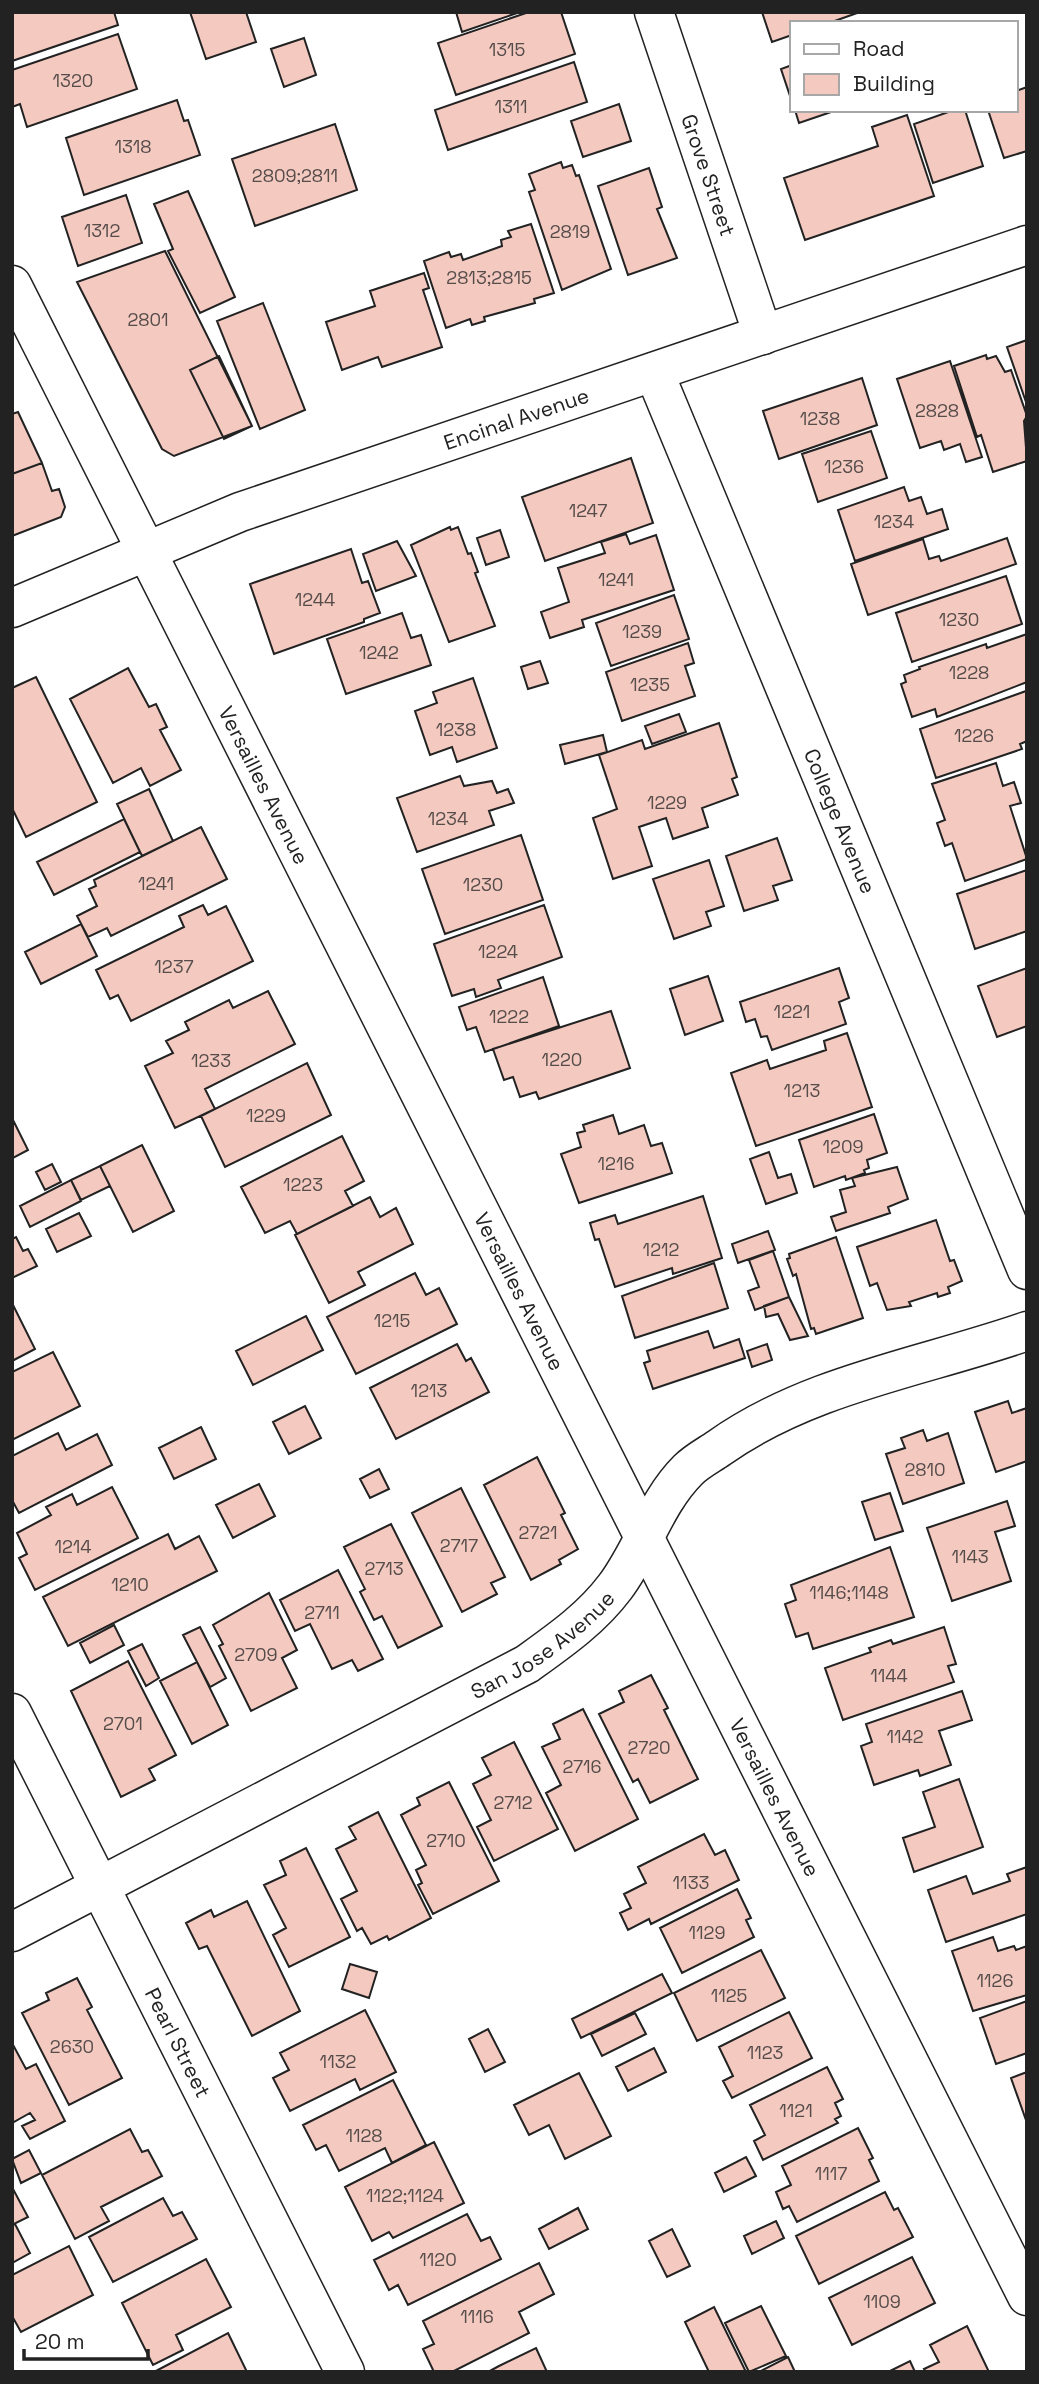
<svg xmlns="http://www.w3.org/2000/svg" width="1039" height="2384" viewBox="0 0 1039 2384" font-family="'Space Grotesk',sans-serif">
<rect width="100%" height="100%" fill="#fff"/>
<!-- building -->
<path fill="#f3c9c0" stroke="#222" stroke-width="2" d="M12 12H114L118 25 12 61Z
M190 12H246L256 42 206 59Z
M456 12H520L462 32Z
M529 12H561L575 54 456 95 438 43Z
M762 12H860L829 23H792V35L772 42Z
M118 34 137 89 27 127 20 104 12 107V70Z
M304 38 316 75 284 87 271 49Z
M574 62 587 102 448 150 435 110Z
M792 65V102L781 69Z
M1027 87V151L1004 158 988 110H1016V91Z
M177 100 184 121 188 120 200 155 84 195 66 138Z
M619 104 631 141 583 157 571 121Z
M795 110H837L799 123Z
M954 110H965L983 166 933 183 914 124Z
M907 115 934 196 805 240 784 178 878 146 872 127Z
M335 124 357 190 255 226 232 159Z
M561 162 563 168 572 165 576 176 579 175 611 269 562 290 529 192 535 190 529 174Z
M649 168 662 207 657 209 677 258 628 275 598 186Z
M188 191 235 297 200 313 168 251 173 249 154 204Z
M126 195 142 243 78 266 62 217Z
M531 224 554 293 534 299 535 303 484 317 485 321 472 325 470 319 446 328 424 261 449 252 451 257 461 254 463 260 502 246 501 240 511 237 508 231Z
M165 251 252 426 174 456 162 449 77 282Z
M424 273 429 288 423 290 442 347 382 367 378 357 342 370 326 322 375 306 370 291Z
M263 303 305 410 260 429 217 321Z
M1027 340V405L1007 347Z
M986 355 987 359 996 356 1005 372 1011 370 1027 416 1024 421 1027 461 993 472 981 435 977 437 954 366Z
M219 356 252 426 224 439 190 370Z
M950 361 982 457 966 462 960 444 944 450 941 441 920 448 897 379Z
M862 378 877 425 779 459 763 411Z
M18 412 42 463 12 474V414Z
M871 431 887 478 818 502 802 454Z
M631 458 653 523 545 561 522 497Z
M42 463 52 491 59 489 65 507 61 517 12 536V474Z
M904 487 909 501 921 497 927 514 942 509 948 529 855 561 838 510Z
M450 527 451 530 458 527 468 554 471 553 478 572 475 573 495 626 449 642 411 545Z
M500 530 509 557 486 565 477 538Z
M626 534 630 544 656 535 674 590 582 620 584 627 550 638 541 612 569 602 558 568 605 553 601 542Z
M1007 538 1016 564 868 615 851 564 923 539 929 559 939 556 941 561Z
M397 541 416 576 376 591 363 554Z
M351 549 362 583 368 581 380 613 364 619V622L274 654 250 584Z
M1006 576 1022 624 912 662 896 613Z
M674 595 689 639 611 666 596 623Z
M402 613 411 638 421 635 431 665 346 694 327 639Z
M1027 634V682L937 717 935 709 912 717 901 684 906 682 904 675 920 669 919 667 986 644 987 648Z
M688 643 694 663 685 666 695 696 622 721 606 672Z
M540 661 548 683 528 689 521 667Z
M128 668 149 707 156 704 167 727 160 730 181 770 150 786 141 768 113 783 70 699Z
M36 677 97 802 26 837 12 808V688Z
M473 678 497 748 457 762 452 747 430 755 415 711 437 703 433 692Z
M1026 691 1027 741 1020 744 1022 749 936 778 920 729Z
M679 714 686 732 652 744 645 726Z
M719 723 737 777 732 779 738 795 702 808 708 827 673 839 666 818 639 827 652 866 613 879 593 818 617 809 599 755 642 740 645 749Z
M603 735 607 752 565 764 560 745Z
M996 763 1003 786 1014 782 1021 803 1010 806 1027 859 965 881 952 843 945 846 937 823 945 820 932 784Z
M460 776 464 786 492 781 497 793 508 789 514 803 489 811 494 825 417 852 397 798Z
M149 789 173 841 142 856 117 804Z
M124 819 140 852 54 895 37 862Z
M201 827 227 879 111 936 107 928 88 937 77 916 97 906 89 889 96 886 94 880Z
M521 835 543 900 445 934 422 869Z
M777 838 792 880 773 886 778 900 744 911 726 856Z
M709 860 724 906 706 912 711 926 674 939 653 879Z
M1027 870V931L975 949 957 894Z
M203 905 208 915 226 906 253 961 131 1021 118 995 110 999 96 970 184 927 179 916Z
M544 905 562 957 498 980 501 988 476 997 474 989 452 996 434 944Z
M81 924 97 956 41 984 25 952Z
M839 968 849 998 839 1002 846 1024 772 1050 767 1036 761 1037 755 1019 746 1022 740 1002Z
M1027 968V1026L997 1037 978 986Z
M708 976 723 1021 685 1035 670 989Z
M543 977 559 1026 485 1052 476 1027 467 1030 459 1007Z
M268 991 295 1044 205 1089 215 1109 175 1128 145 1066 173 1053 166 1041 189 1030 185 1022 229 1000 233 1008Z
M611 1011 630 1068 539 1099 536 1092 520 1097 513 1077 504 1080 493 1049Z
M847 1033 872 1107 756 1146 731 1073 767 1060 770 1069 826 1050 824 1041Z
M307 1063 331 1115 225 1167 201 1116Z
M874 1114 887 1153 867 1160 869 1168 864 1170 865 1173 846 1180 845 1176 814 1187 799 1140Z
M613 1115 619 1134 644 1125 651 1146 662 1143 672 1173 579 1203 561 1154 581 1147 577 1133 585 1131 583 1125Z
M13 1120 28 1150 13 1158 12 1156Z
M342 1136 364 1181 345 1191 353 1206 297 1234 290 1221 265 1233 241 1187Z
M142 1145 174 1211 133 1232 100 1166Z
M769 1152 778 1178 791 1174 797 1193 766 1204 750 1159Z
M52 1164 61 1182 45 1190 36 1172Z
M100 1166 110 1186 81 1200 71 1180Z
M897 1167 908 1199 888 1207 890 1213 836 1231 831 1217 846 1212 840 1190 855 1186 852 1178Z
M71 1180 81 1201 30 1227 20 1206Z
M703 1196 722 1258 673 1274 672 1268 615 1287 599 1239 595 1240 590 1223 615 1215 618 1224Z
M370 1197 380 1217 396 1208 413 1244 358 1272 365 1285 329 1303 295 1235Z
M79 1213 91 1236 57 1252 46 1229Z
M936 1220 950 1261 954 1260 962 1281 948 1287 950 1293 938 1297 937 1293 909 1302 911 1306 887 1310 877 1283 870 1286 857 1247Z
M768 1231 775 1250 738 1263 732 1244Z
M16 1237 23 1251 28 1249 37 1266 12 1278V1239Z
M836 1237 863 1318 816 1334 814 1328 811 1329 796 1274 793 1276 787 1259 790 1258 789 1254Z
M773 1251 789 1297 755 1310 748 1291 759 1287 749 1260Z
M714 1263 728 1308 635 1338 622 1296Z
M415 1273 426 1295 439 1288 457 1324 356 1374 327 1317Z
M789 1297 808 1336 790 1340 778 1314 766 1317 764 1306Z
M12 1303 35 1349 12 1361Z
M306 1316 323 1350 253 1385 236 1351Z
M708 1331 714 1348 739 1339 745 1358 653 1389 644 1363 650 1361 647 1351Z
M457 1344 466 1361 471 1358 489 1392 396 1439 370 1388Z
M767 1344 772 1360 752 1367 747 1351Z
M53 1352 80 1406 12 1440V1372Z
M1008 1401 1012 1413 1027 1408V1461L996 1472 975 1412Z
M305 1406 321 1438 289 1454 273 1422Z
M201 1427 216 1459 174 1479 159 1448Z
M923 1430 927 1441 948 1433 964 1483 903 1504 886 1454 905 1448 901 1438Z
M58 1433 66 1450 97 1434 112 1465 19 1513 12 1500V1456Z
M537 1457 565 1513 561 1515 578 1549 559 1560 561 1564 531 1580 484 1485Z
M379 1469 389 1489 370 1498 360 1479Z
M259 1484 275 1516 233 1538 216 1505Z
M112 1487 138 1538 35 1590 19 1558 27 1554 17 1533 51 1515 46 1507 72 1494 77 1505Z
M461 1488 505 1577 491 1583 497 1594 462 1612 412 1513Z
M890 1493 903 1531 875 1540 862 1502Z
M1007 1501 1015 1526 995 1532 1011 1581 952 1601 927 1528Z
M391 1524 442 1626 398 1648 382 1616 374 1620 360 1592 365 1589 344 1547Z
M168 1534 175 1549 199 1536 217 1571 68 1646 43 1597Z
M890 1547 914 1617 813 1649 808 1633 796 1637 785 1604 796 1600 791 1585Z
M338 1570 383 1659 358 1671 352 1660 332 1669 310 1624 295 1631 280 1600Z
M269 1593 297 1650 282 1658 297 1688 251 1711 219 1646 223 1644 213 1625Z
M114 1625 124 1645 90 1663 80 1643Z
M200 1627 226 1678 210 1687 183 1635Z
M944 1627 956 1664 948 1666 954 1682 843 1720 825 1668 871 1652 869 1648 891 1640 893 1644Z
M142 1644 159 1678 146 1686 128 1651Z
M128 1661 176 1755 149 1769 155 1780 121 1797 71 1691Z
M197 1662 228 1725 192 1744 160 1681Z
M651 1675 668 1708 664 1710 698 1779 650 1803 638 1779 633 1782 599 1714 624 1702 619 1691Z
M962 1691 972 1720 939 1731 951 1765 920 1776 918 1770 874 1785 861 1746 872 1742 866 1724Z
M583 1709 638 1819 575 1851 546 1793 561 1785 542 1747 560 1739 553 1724Z
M514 1742 558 1829 494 1861 477 1827 491 1820 473 1784 491 1775 482 1758Z
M959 1779 983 1847 914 1872 903 1838 935 1827 923 1792Z
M449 1782 499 1881 433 1914 418 1885 422 1883 416 1870 426 1865 401 1815 420 1805 417 1798Z
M378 1812 431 1918 389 1940 387 1936 371 1944 362 1928 357 1931 341 1899 357 1891 336 1849 356 1839 349 1827Z
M704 1834 715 1855 725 1850 739 1880 651 1924 649 1919 628 1930 620 1913 631 1908 624 1894 646 1883 638 1867Z
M306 1848 350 1937 289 1967 273 1935 286 1928 264 1885 286 1875 280 1861Z
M1027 1867V1914L946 1942 928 1890 966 1876 973 1894 1010 1881 1007 1874Z
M737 1889 751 1918 746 1920 754 1937 682 1973 660 1928Z
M247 1901 300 2011 252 2036 207 1946 199 1949 186 1923 211 1910 214 1917Z
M993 1937 998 1951 1014 1946 1016 1950 1027 1946V1995L973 2011 952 1951Z
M761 1950 785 1998 697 2041 674 1993Z
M350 1964 377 1972 369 1998 342 1989Z
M662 1974 672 1993 581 2038 572 2019Z
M77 1978 92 2007 87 2010 122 2078 69 2105 22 2013 49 2000 46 1993Z
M1027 2001V2053L996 2064 980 2018Z
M365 2010 396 2072 360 2090 355 2079 290 2111 273 2078 289 2070 280 2053Z
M789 2012 812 2058 732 2098 723 2081 733 2076 719 2047Z
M635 2013 646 2034 602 2056 591 2034Z
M488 2029 505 2062 485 2072 469 2039Z
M12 2043 26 2069 36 2064 65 2121 30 2139 22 2126 35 2120 30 2113 12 2123Z
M654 2048 666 2072 628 2091 616 2067Z
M827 2067 843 2099 835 2103 841 2116 835 2119 838 2123 763 2160 754 2141 765 2135 750 2105Z
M1027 2072V2123L1011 2078Z
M579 2073 611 2136 565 2159 549 2125 529 2135 514 2105Z
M393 2080 426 2145 392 2163 385 2148 339 2171 326 2145 316 2150 303 2125Z
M858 2128 873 2158 869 2160 879 2181 797 2222 789 2206 783 2209 776 2192 791 2185 782 2166Z
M130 2129 142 2152 148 2150 162 2176 101 2207 109 2221 75 2239 42 2175Z
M434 2142 464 2203 393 2238 389 2232 372 2241 345 2187Z
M29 2150 41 2173 21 2183 12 2159Z
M746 2157 756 2176 724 2192 715 2173Z
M13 2189 28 2217 12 2225V2189Z
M885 2192 894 2210 898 2208 913 2237 819 2284 796 2236Z
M163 2198 173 2216 182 2212 197 2239 113 2282 89 2237Z
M578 2208 588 2229 549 2249 539 2229Z
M467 2214 481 2241 490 2237 501 2259 408 2305 398 2285 389 2290 374 2260Z
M776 2221 784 2238 752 2254 744 2236Z
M15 2224 30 2253 12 2263V2225Z
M672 2229 690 2266 667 2277 649 2241Z
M69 2246 93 2295 21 2332 12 2316V2275Z
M912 2257 935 2303 852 2345 829 2298Z
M206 2259 231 2307 176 2335 183 2350 153 2365 122 2303Z
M539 2263 554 2294 519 2312 529 2333 452 2372H434L423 2349 434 2344 423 2321Z
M761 2306 786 2356 749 2372 725 2323Z
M714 2307 746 2372H709L685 2322Z
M967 2326 989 2372H926L924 2369 939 2362 930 2345Z
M228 2333 247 2372H154Z
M536 2348 547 2372H488L499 2366Z
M788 2357 795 2372H759Z
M910 2361 915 2372H888Z"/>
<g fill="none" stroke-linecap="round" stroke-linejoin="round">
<defs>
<g id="minor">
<path id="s1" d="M654 12 763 335"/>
<path id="s2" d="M12 285 1027 2296"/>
<path id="s3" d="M654 372 1027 1270"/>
<path id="s4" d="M12 1713 345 2372"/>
<path id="s5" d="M12 1932 527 1664C559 1641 591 1619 615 1587 643 1550 655 1503 688 1470 697 1461 709 1455 719 1448 809 1384 924 1367 1027 1331"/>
</g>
<g id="major">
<path id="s6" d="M12 608 240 512 1027 245"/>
</g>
</defs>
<!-- minor casing -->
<use href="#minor" stroke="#222" stroke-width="41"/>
<!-- major casing -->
<use href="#major" stroke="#222" stroke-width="41"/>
<!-- minor -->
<use href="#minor" stroke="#fff" stroke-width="38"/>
<!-- major -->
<use href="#major" stroke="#fff" stroke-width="38"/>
</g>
<g text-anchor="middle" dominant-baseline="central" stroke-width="5" stroke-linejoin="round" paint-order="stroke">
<!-- number labels -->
<g font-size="18" fill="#564c4a">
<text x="507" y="49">1315</text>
<text x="73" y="80">1320</text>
<text x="511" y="106">1311</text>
<text x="133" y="146">1318</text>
<text x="295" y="175">2809;2811</text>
<text x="102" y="230">1312</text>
<text x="570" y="231">2819</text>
<text x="489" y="277">2813;2815</text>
<text x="148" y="319">2801</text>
<text x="937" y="410">2828</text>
<text x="820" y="418">1238</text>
<text x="844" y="466">1236</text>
<text x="588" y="510">1247</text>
<text x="894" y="521">1234</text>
<text x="616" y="579">1241</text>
<text x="315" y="599">1244</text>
<text x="959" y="619">1230</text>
<text x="642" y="631">1239</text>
<text x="379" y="652">1242</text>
<text x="969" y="672">1228</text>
<text x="650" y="684">1235</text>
<text x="456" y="729">1238</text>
<text x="974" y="735">1226</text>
<text x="667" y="802">1229</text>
<text x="448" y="818">1234</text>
<text x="156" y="883">1241</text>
<text x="483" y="884">1230</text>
<text x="498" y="951">1224</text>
<text x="174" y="966">1237</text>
<text x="792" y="1011">1221</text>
<text x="509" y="1016">1222</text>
<text x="562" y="1059">1220</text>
<text x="211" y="1060">1233</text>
<text x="802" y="1090">1213</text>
<text x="266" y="1115">1229</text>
<text x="843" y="1146">1209</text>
<text x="616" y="1163">1216</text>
<text x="303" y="1184">1223</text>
<text x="661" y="1249">1212</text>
<text x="392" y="1320">1215</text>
<text x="429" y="1390">1213</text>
<text x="925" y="1469">2810</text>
<text x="538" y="1532">2721</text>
<text x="459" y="1545">2717</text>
<text x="73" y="1546">1214</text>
<text x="970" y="1556">1143</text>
<text x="384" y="1568">2713</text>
<text x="130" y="1584">1210</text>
<text x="849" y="1592">1146;1148</text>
<text x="322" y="1612">2711</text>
<text x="256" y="1654">2709</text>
<text x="889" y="1675">1144</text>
<text x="123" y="1723">2701</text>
<text x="905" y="1736">1142</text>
<text x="649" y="1747">2720</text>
<text x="582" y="1766">2716</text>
<text x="513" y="1802">2712</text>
<text x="446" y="1840">2710</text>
<text x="691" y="1882">1133</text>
<text x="707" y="1932">1129</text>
<text x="995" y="1980">1126</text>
<text x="729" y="1995">1125</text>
<text x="72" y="2046">2630</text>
<text x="765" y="2052">1123</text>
<text x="338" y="2061">1132</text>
<text x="796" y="2110">1121</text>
<text x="364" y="2135">1128</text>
<text x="831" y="2173">1117</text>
<text x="405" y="2195">1122;1124</text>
<text x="438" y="2259">1120</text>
<text x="882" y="2301">1109</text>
<text x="477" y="2316">1116</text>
</g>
<!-- street labels -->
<g font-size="21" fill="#222" stroke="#fff">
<text stroke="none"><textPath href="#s1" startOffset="172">Grove Street</textPath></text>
<text stroke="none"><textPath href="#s6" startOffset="539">Encinal Avenue</textPath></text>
<text stroke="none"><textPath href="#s2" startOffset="560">Versailles Avenue</textPath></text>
<text stroke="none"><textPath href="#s3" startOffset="486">College Avenue</textPath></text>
<text stroke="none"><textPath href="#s2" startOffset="1127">Versailles Avenue</textPath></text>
<text stroke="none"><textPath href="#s5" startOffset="604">San Jose Avenue</textPath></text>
<text stroke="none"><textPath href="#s2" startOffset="1694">Versailles Avenue</textPath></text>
<text stroke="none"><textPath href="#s4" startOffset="369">Pearl Street</textPath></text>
</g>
</g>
<!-- border -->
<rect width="1039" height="2384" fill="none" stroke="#222222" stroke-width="28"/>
<!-- legend -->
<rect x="790" y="21" width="228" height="91" fill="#ffffff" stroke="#a7a7a7" stroke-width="2"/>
<rect x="804" y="44" width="35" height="10" fill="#ffffff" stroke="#a7a7a7" stroke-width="2"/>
<text x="853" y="56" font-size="21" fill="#222222">Road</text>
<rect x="804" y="74" width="35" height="21" fill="#f3c9c0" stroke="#a7a7a7" stroke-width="2"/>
<text x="853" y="91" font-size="21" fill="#222222">Building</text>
<!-- scale -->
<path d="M24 2349v10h124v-10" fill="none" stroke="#222222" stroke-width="3.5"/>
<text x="35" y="2349" font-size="21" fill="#222222" stroke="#ffffff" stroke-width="5" paint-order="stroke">20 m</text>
</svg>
